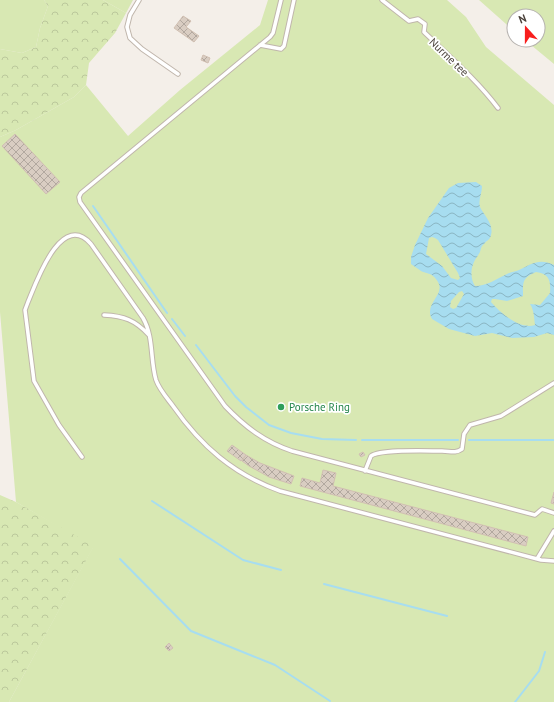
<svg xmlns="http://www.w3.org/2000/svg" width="554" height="702" viewBox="0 0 554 702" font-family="'PT Sans',sans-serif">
<defs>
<pattern id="forest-crowns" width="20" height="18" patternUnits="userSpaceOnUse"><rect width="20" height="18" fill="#d8e8b3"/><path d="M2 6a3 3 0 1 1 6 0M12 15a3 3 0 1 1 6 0" fill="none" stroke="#bbc89b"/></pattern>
<pattern id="water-waves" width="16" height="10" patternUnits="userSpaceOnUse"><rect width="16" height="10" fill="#a7ddf0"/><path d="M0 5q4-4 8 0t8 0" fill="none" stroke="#8ab5c3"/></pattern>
<pattern id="building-cross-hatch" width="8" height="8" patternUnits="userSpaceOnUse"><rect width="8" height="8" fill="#d9cdc2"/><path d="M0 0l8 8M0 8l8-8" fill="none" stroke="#b2a89f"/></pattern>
</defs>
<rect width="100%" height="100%" fill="#f4efe9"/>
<!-- grass -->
<path fill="#d8e8b3" d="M0 0H44L48 6 40 28 36 47 22 53 0 49Z
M103 0H133L126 13Z
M268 0H447L466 17 486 47 554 105V702H9L93 547 16 502 0 312V137L16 130 74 97 86 85 128 136 180 90 260 25Z
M479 0H554V64L525 40H538V16H514V31Z"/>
<!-- forest -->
<path fill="url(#forest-crowns)" d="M44 0H103L126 13 115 33 89 63 86 85 74 97 16 130 0 137V49L22 53 36 47 40 28 48 6Z
M0 495 16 502 94 546 9 702H0Z"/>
<!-- water -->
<path fill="url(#water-waves)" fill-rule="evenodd" d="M476 182 482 186C482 194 478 200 480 207 484 215 494 224 491 235 490 240 487 240 484 244 481 246 481 249 480 252 478 256 475 259 474 262 470 270 471 280 475 286 487 286 496 279 507 274 510 272 515 272 519 270 532 264 539 258 554 265V335L547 333 534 337 512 338 492 333 475 336 449 329 432 319C431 317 430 315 430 313 429 299 450 291 433 276 430 273 425 273 421 271 418 269 414 266 411 264V257L415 245 428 218 449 188 458 183ZM432 237 435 238 438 240 458 273 460 278 458 280 451 278 442 266 426 254 429 238ZM536 272C549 274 551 280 550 293L540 305 530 304C534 310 534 317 535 325 519 330 501 313 491 302L492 299H495L507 301 523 296C523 282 522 278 536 272ZM462 291 464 294 456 308 453 309 450 307 451 301 459 292Z"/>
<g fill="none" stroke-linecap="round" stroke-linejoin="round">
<!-- stream -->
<path stroke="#a7ddf0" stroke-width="2" d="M93 206 167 313
M172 319 185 336
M196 345 235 396 246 407 269 425 291 433 322 439 356 440
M362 440H458
M469 440H554
M152 501 243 560 281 570
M120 559 191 631 275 665 330 701
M324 584 447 616
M515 702 539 671 545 652"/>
</g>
<!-- building -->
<path fill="url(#building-cross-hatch)" stroke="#d1c0b2" d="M183 16 191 21 186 27 199 36 194 42 174 28Z
M203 55 210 58 208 63 201 60Z
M15 134 60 182 46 194 2 146Z
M232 445 246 455 241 461 227 451Z
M363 452 365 455 361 457 359 454Z
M246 455 260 463 294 476 291 484 269 477 249 466 242 461Z
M323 470 336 473 333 486 528 537 526 546 300 486 302 478 320 483Z
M554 492V504L551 503Z
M169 643 173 648 169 651 165 647Z"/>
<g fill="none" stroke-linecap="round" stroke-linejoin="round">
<defs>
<path id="lane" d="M139 0 130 15 127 27 130 38 142 49 178 74
M281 0 273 33 270 37 81 193 79 197 80 202 225 406C245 427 265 442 292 451L535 515 542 509 554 513
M382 0 409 21 418 19 425 24 424 32C449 56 477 80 498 108
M260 45 281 49 284 46 294 0
M104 315C124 316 135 320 149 335
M82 457 59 425 34 381 25 310 28 302C36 283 61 210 91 244L143 318C154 337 150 360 156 380 159 389 167 398 173 406 201 446 233 474 280 491L541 560 554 561
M365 471 371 456C381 449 427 451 442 451 450 451 455 454 462 449L464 434 470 425 501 416 554 383
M537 559 554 531"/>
</defs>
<!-- lane casing -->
<use href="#lane" stroke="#c0b6ac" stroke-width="5.5"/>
<!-- lane -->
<use href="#lane" stroke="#fff" stroke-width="3.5"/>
</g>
<!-- markers -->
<circle fill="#2e9e5b" stroke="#fff" stroke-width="1.5" cx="281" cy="407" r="4"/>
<g text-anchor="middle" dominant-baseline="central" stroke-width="3.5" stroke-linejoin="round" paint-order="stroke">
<!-- street labels -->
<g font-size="11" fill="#483f38" stroke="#fff">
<text transform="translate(449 57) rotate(44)">Nurme tee</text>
</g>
<!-- leisure labels -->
<g font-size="11" fill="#27864d" stroke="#fff" text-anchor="start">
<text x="289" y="407">Porsche Ring</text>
</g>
</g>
<!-- north arrow -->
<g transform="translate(526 28) rotate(339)"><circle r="19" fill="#ffffff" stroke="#b6b2af"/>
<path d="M0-3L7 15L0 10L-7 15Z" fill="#f81e1d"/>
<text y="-6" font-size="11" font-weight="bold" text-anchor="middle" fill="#483f38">N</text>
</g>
</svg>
